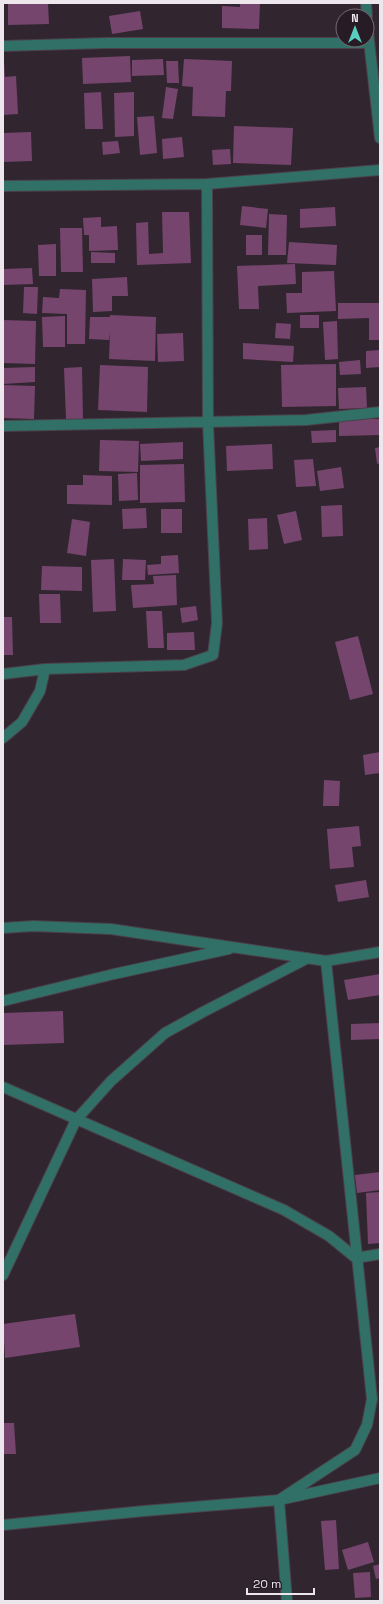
<svg xmlns="http://www.w3.org/2000/svg" width="383" height="1604" viewBox="0 0 383 1604" font-family="'Space Grotesk',sans-serif">
<rect width="100%" height="100%" fill="#31262f"/>
<!-- building -->
<path fill="#75456e" d="M8 3H48L49 24 8 25Z
M240 3H260L259 29 222 28V6L240 7Z
M140 11 143 29 112 34 109 16Z
M130 56 131 82 83 84 82 58Z
M163 59 164 75 132 76V60Z
M184 59 232 61 231 91H226L225 117 192 116 193 87 182 86Z
M3 61H4L5 77 16 76 18 114 3 115Z
M166 61H178L179 83H167Z
M166 87 178 89 173 119 162 118Z
M101 92 103 129H85L84 93Z
M134 92V136L115 137 114 93Z
M154 116 157 153 140 155 137 117Z
M234 126 293 128 291 165 233 163Z
M31 132 32 161 3 162V133Z
M182 137 184 157 163 159 162 139Z
M118 141 120 153 103 155 102 142Z
M230 149 231 164 213 165 212 150Z
M242 206 268 209 266 228 240 225Z
M335 207 336 226 300 228V209Z
M162 212H189L191 263 137 265 136 223 148 222 149 254 163 253Z
M269 214 287 215 286 255H268Z
M101 217V227L117 226 118 250 89 251V235H84L83 218Z
M60 228H82L83 272H61Z
M246 235H262V255H246Z
M289 242 337 245 336 265 287 263Z
M56 244V276H39L38 245Z
M91 252 115 253V263H91Z
M295 264 296 284 258 286 259 309H239L237 266Z
M32 268 33 284 3 285V269Z
M334 271 336 311 287 313 286 293H302V272Z
M127 277 128 296H112V311L93 312 92 279Z
M24 287H38L37 314 23 313Z
M60 289 86 290 85 344H67V314L42 313 43 297 59 298Z
M338 303H380V340H369V318L338 319Z
M110 315 156 317 155 361 109 359 110 333 109 340 89 339 90 317H110Z
M300 315H319V328H300Z
M65 316V347H43L42 317Z
M3 320 36 321 35 364 3 363Z
M337 321 338 359 325 360 323 322Z
M276 323 291 324 290 339 275 338Z
M183 333 184 361 158 362 157 334Z
M243 343 294 346 293 362 243 359Z
M380 350V367L366 368V351Z
M360 360 361 374 340 375 339 362Z
M336 364V406L282 407 281 365Z
M100 365 148 367 147 412 98 410Z
M35 367V382L3 384V368Z
M82 367 83 419H66L64 368Z
M3 385 35 386 34 419 3 418Z
M366 387 367 408 339 409 338 388Z
M339 419H380V435L339 436Z
M336 430V442L312 443 311 431Z
M100 440 139 441 138 472 99 471Z
M183 442V459L141 461 140 444Z
M272 444 273 469 227 471 226 446Z
M380 447V463L377 464 375 448Z
M313 459 316 486 296 487 294 460Z
M184 464 185 502 140 503V465Z
M341 467 344 488 320 491 317 471Z
M137 473 138 500 119 501 118 474Z
M83 475 112 476V505L67 504V485H83Z
M342 505 343 536 322 537 321 506Z
M146 508 147 528 123 529 122 509Z
M161 509H182V533H161Z
M296 511 302 540 284 544 277 515Z
M267 518 268 549 249 550 248 519Z
M72 519 90 522 86 556 67 553Z
M178 555 179 573 148 575 147 565 161 564V556Z
M114 559 116 611 93 612 91 560Z
M123 559 146 560 145 580H122Z
M42 566 82 567V591L41 590Z
M176 575 177 605 133 608 131 585 154 584 153 576Z
M39 594H60L61 623H40Z
M196 606 198 620 182 623 180 608Z
M146 611H162L164 648H148Z
M3 617H12L13 655H3Z
M194 632 195 650H167V633Z
M358 636 373 694 350 700 335 642Z
M380 752V773L365 775 363 755Z
M324 780 340 781 339 806H323Z
M359 826 361 846 352 847 354 867 330 869 327 829Z
M366 880 369 897 338 902 335 885Z
M380 974V995L348 1000 344 980Z
M63 1011 64 1043 3 1045V1013Z
M380 1023V1039L351 1040V1024Z
M380 1172V1190L357 1193 355 1175Z
M380 1192V1243L368 1244 366 1193Z
M75 1314 80 1347 5 1358 3 1324Z
M3 1423H14L16 1454H3Z
M336 1520 339 1569 325 1570 321 1521Z
M368 1542 374 1562 348 1570 342 1550Z
M380 1564V1578L376 1579 373 1566Z
M370 1572 371 1597 355 1598 353 1573Z"/>
<g fill="none" stroke-linecap="round" stroke-linejoin="round">
<defs>
<path id="minor" d="M366 3 367 16
M367 23 380 138
M3 46 106 43H368
M3 186 207 184 380 170
M3 426 306 420 380 412
M3 674 45 669 184 665 213 655 217 623 208 423 207 184
M3 738 22 722 40 691 45 669
M3 928 33 926 111 929 326 961 380 952
M3 1001 114 974 229 949
M3 1087 284 1210 329 1236 356 1258 380 1254
M3 1275 76 1120 111 1081 165 1033 203 1012 308 958
M3 1525 144 1511 279 1500 380 1478
M287 1601 279 1500 355 1450 367 1425 372 1399 326 961"/>
</defs>
<!-- minor casing -->
<use href="#minor" stroke="#4b414a" stroke-width="12"/>
<!-- minor -->
<use href="#minor" stroke="#307067" stroke-width="10"/>
</g>
<!-- border -->
<rect width="383" height="1604" fill="none" stroke="#eee6ed" stroke-width="8"/>
<!-- north arrow -->
<g transform="translate(355 28)"><circle r="19" fill="#271c25" stroke="#776d75"/>
<path d="M0-3L7 15L0 10L-7 15Z" fill="#59cebe"/>
<text y="-6" font-size="11" font-weight="bold" text-anchor="middle" fill="#eee6ed">N</text>
</g>
<!-- scale -->
<path d="M247 1588v6h67v-6" fill="none" stroke="#eee6ed" stroke-width="2"/>
<text x="253" y="1588" font-size="12" fill="#eee6ed" stroke="#271c25" stroke-width="3" paint-order="stroke">20 m</text>
</svg>
